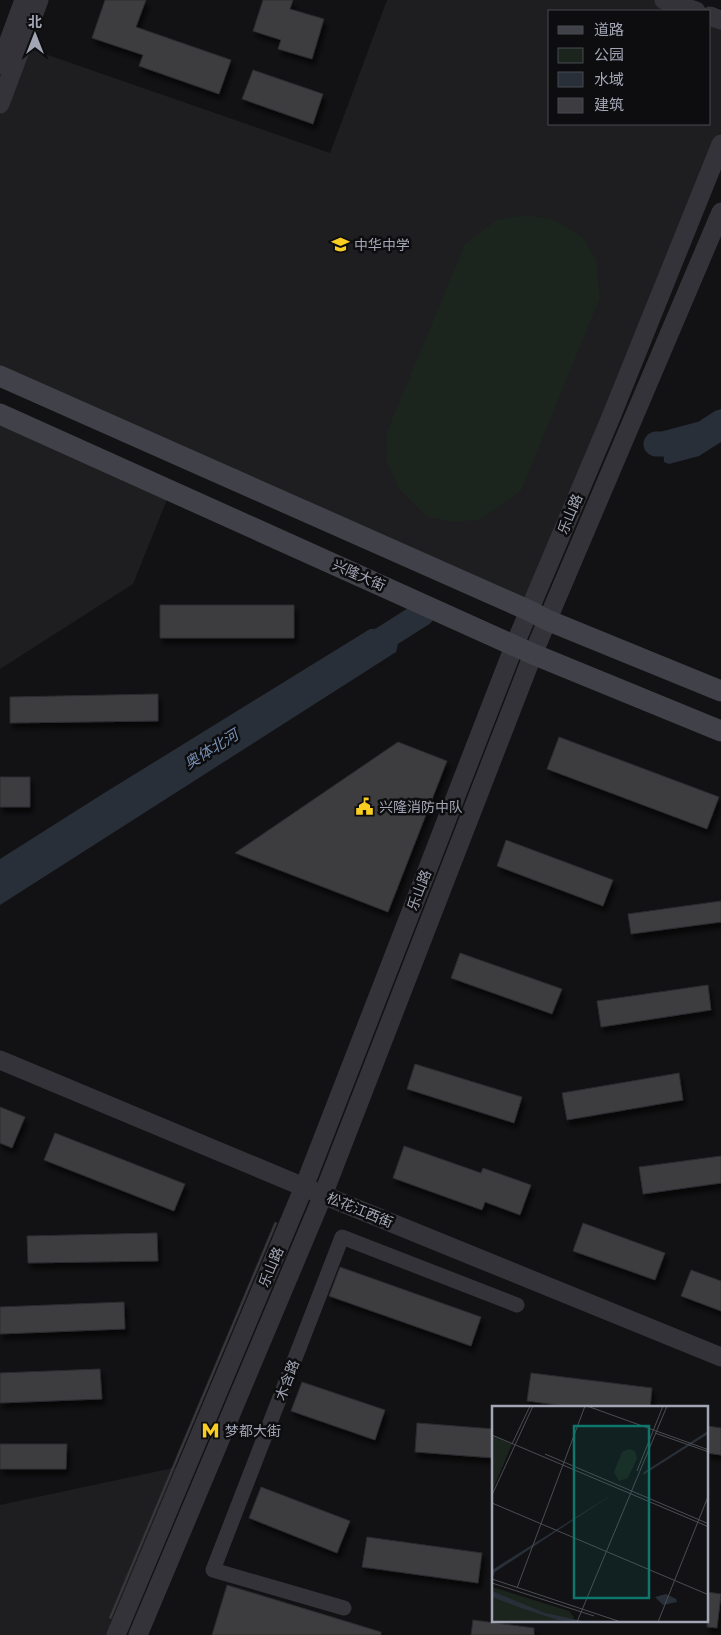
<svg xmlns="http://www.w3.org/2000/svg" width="721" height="1635" viewBox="0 0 721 1635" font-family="Quicksand,'Noto Sans SC',sans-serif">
<defs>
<filter id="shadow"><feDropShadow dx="3" dy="5.5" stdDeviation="2.5" flood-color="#0009"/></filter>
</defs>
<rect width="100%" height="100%" fill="#121214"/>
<!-- built -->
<path fill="#1e1e21" d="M387 0H664L696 11H550V124H710V16L721 20V143L528 615 0 377V104L22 46 330 153Z
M0 414 170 492 133 584 0 669Z
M187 1465 116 1635H0V1505Z"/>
<!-- green -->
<path fill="#1c241e" d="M525 215 552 219 582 237 596 259 600 298 521 491 479 520 454 522 428 517 398 487 387 462 386 434 465 244 496 220Z"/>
<!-- water -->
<path fill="#282f38" d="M721 409V442L699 456 669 464 664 462 663 444 675 432 693 426Z
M402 628 396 652 0 905V859L101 795 370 629Z"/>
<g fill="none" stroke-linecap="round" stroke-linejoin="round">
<!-- river -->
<path stroke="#282f38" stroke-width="25" d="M656 444H663L704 433 721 422
M373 645 422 614"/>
</g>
<!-- building -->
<path fill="#3c3c41" stroke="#2c2c30" filter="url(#shadow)" d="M105 0H146L136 27 231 60 219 94 139 66 143 55 92 38Z
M263 0H293L290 9 324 19 312 59 278 49 281 40 253 31Z
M253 70 323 94 313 124 242 99Z
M160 605H294V638H160Z
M158 694V721L10 723V697Z
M559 737 719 797 707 829 547 769Z
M398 742 447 761 388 912 235 853Z
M0 777H30V807H0Z
M506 840 613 880 603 906 497 866Z
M721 901V922L631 934 628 914Z
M460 953 562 989 552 1014 451 978Z
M708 985 711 1010 601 1027 597 1001Z
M415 1064 522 1097 514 1123 407 1089Z
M679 1073 683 1100 567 1120 562 1093Z
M0 1107 25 1117 12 1148 0 1143Z
M55 1133 185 1184 174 1211 44 1160Z
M404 1146 481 1173 483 1168 531 1185 520 1215 485 1202 482 1210 393 1178Z
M721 1156V1183L643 1194 639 1167Z
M275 1222 277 1223 111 1619 109 1618Z
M583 1223 665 1253 655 1280 573 1251Z
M157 1233 158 1261 28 1263 27 1236Z
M340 1267 481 1317 471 1346 329 1296Z
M691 1270 721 1281V1311L681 1296Z
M124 1302 125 1329 0 1334V1307Z
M100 1369 102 1399 0 1403V1373Z
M531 1373 652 1388 650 1408H581L527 1401Z
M302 1382 385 1410 375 1440 291 1411Z
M417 1423 494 1429V1458L415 1452Z
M707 1426 721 1428V1455L707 1453Z
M0 1444H67L66 1469H0Z
M261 1487 350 1521 337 1553 249 1518Z
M367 1537 482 1553 478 1583 362 1567Z
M227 1585 381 1632V1635H212Z
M707 1592 721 1594 717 1628 707 1627Z
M473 1620 534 1628V1635H471Z"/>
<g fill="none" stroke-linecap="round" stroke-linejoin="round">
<!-- minor -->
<path stroke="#333339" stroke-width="15" d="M344 1608 213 1570 342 1237 517 1305"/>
<!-- tertiary -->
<path stroke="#333339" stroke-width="19" d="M664 0 696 11
M710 16 721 20
M0 65 24 0
M0 104 39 0
M0 1060 323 1195 721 1357
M116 1635 304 1187 515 644 611 417 721 144
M138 1635 323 1195 533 654 721 212"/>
<!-- secondary -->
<path stroke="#414249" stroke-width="21" d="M0 376 530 611 547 620 721 691
M0 414 533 654 721 731"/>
</g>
<!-- icons -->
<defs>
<symbol id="school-bare" viewBox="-9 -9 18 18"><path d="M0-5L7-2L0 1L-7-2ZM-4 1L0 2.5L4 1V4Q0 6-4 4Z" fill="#facd23" stroke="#0d0d0f" stroke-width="2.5" paint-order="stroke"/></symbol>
<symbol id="civic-bare" viewBox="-9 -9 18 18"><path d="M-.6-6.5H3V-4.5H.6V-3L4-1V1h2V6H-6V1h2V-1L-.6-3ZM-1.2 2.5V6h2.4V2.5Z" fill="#facd23" stroke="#0d0d0f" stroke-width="2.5" paint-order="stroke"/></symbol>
<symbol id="metro-bare" viewBox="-9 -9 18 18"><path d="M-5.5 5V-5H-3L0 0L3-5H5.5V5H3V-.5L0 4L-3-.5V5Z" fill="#facd23" stroke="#0d0d0f" stroke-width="2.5" paint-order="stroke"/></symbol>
</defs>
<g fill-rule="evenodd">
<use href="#school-bare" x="328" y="232" width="25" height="25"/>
<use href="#civic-bare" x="352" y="794" width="25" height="25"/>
<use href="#metro-bare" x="198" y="1418" width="25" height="25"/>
</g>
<g text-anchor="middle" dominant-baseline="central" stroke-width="5" stroke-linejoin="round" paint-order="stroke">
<!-- poi labels -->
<g font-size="14" fill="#a3a6b5" stroke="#0d0d0f" text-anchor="start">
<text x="354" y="245">中华中学</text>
<text x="379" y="807">兴隆消防中队</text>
<text x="225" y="1431">梦都大街</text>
</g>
<!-- street labels -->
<g font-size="14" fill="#a3a6b5" stroke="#0d0d0f">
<text transform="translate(570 514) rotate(-67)">乐山路</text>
<text transform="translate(359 575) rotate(24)">兴隆大街</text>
<text transform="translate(419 890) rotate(-69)">乐山路</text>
<text transform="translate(360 1210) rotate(22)">松花江西街</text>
<text transform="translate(271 1267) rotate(-67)">乐山路</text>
<text transform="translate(287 1380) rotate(-69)">木含路</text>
</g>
<!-- water labels -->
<g font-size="15" font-style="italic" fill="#778fb2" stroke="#0d0d0f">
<text transform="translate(211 749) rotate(-32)">奥体北河</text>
</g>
</g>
<!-- overview -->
<g transform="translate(492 1406)">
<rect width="216" height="216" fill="#121214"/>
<path d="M0 29 20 38 0 86ZM137 43 143 45 145 52 136 72 127 75 122 66 130 46ZM0 181 77 205 82 211 80 216H0Z" fill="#1c241e"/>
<path d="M216 25V28L151 69 152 66ZM124 86 3 166 0 173V164ZM0 185 53 207 95 216 66 214 29 202 0 191ZM174 188 184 193 185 196 171 199 163 191Z" fill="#282f38"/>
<path fill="none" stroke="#4c4d54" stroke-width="1" d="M95 0 217 44M163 27 217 46M0 29 217 121M20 38 38 0M53 48 217 118M145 65 171 0M0 89 41 0M0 97 217 189M0 173 129 216M0 177 102 210M25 182 93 0M85 216 175 0M166 216 217 88"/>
<path fill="#0f766e" fill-opacity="0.15" stroke="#0f766e" stroke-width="2.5" d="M82 20H157V192H82Z"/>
<rect width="216" height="216" fill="none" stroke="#a3a6b5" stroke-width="2.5"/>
</g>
<!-- legend -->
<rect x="548" y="10" width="162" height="115" fill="#0d0d0f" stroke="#494a51"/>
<rect x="558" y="26" width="25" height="8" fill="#414249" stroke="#494a51"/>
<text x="594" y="35" font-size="15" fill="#a3a6b5">道路</text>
<rect x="558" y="48" width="25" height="15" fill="#1c241e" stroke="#494a51"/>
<text x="594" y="60" font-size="15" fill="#a3a6b5">公园</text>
<rect x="558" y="72" width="25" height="15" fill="#282f38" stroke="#494a51"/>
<text x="594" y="85" font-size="15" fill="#a3a6b5">水域</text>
<rect x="558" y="98" width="25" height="15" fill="#3c3c41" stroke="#494a51"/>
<text x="594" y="110" font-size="15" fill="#a3a6b5">建筑</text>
<!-- north arrow -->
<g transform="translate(35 35)" stroke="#0d0d0f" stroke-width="4" paint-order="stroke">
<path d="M0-4L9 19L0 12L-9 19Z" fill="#a3a6b5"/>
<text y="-8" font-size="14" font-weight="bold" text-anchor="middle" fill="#a3a6b5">北</text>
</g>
</svg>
